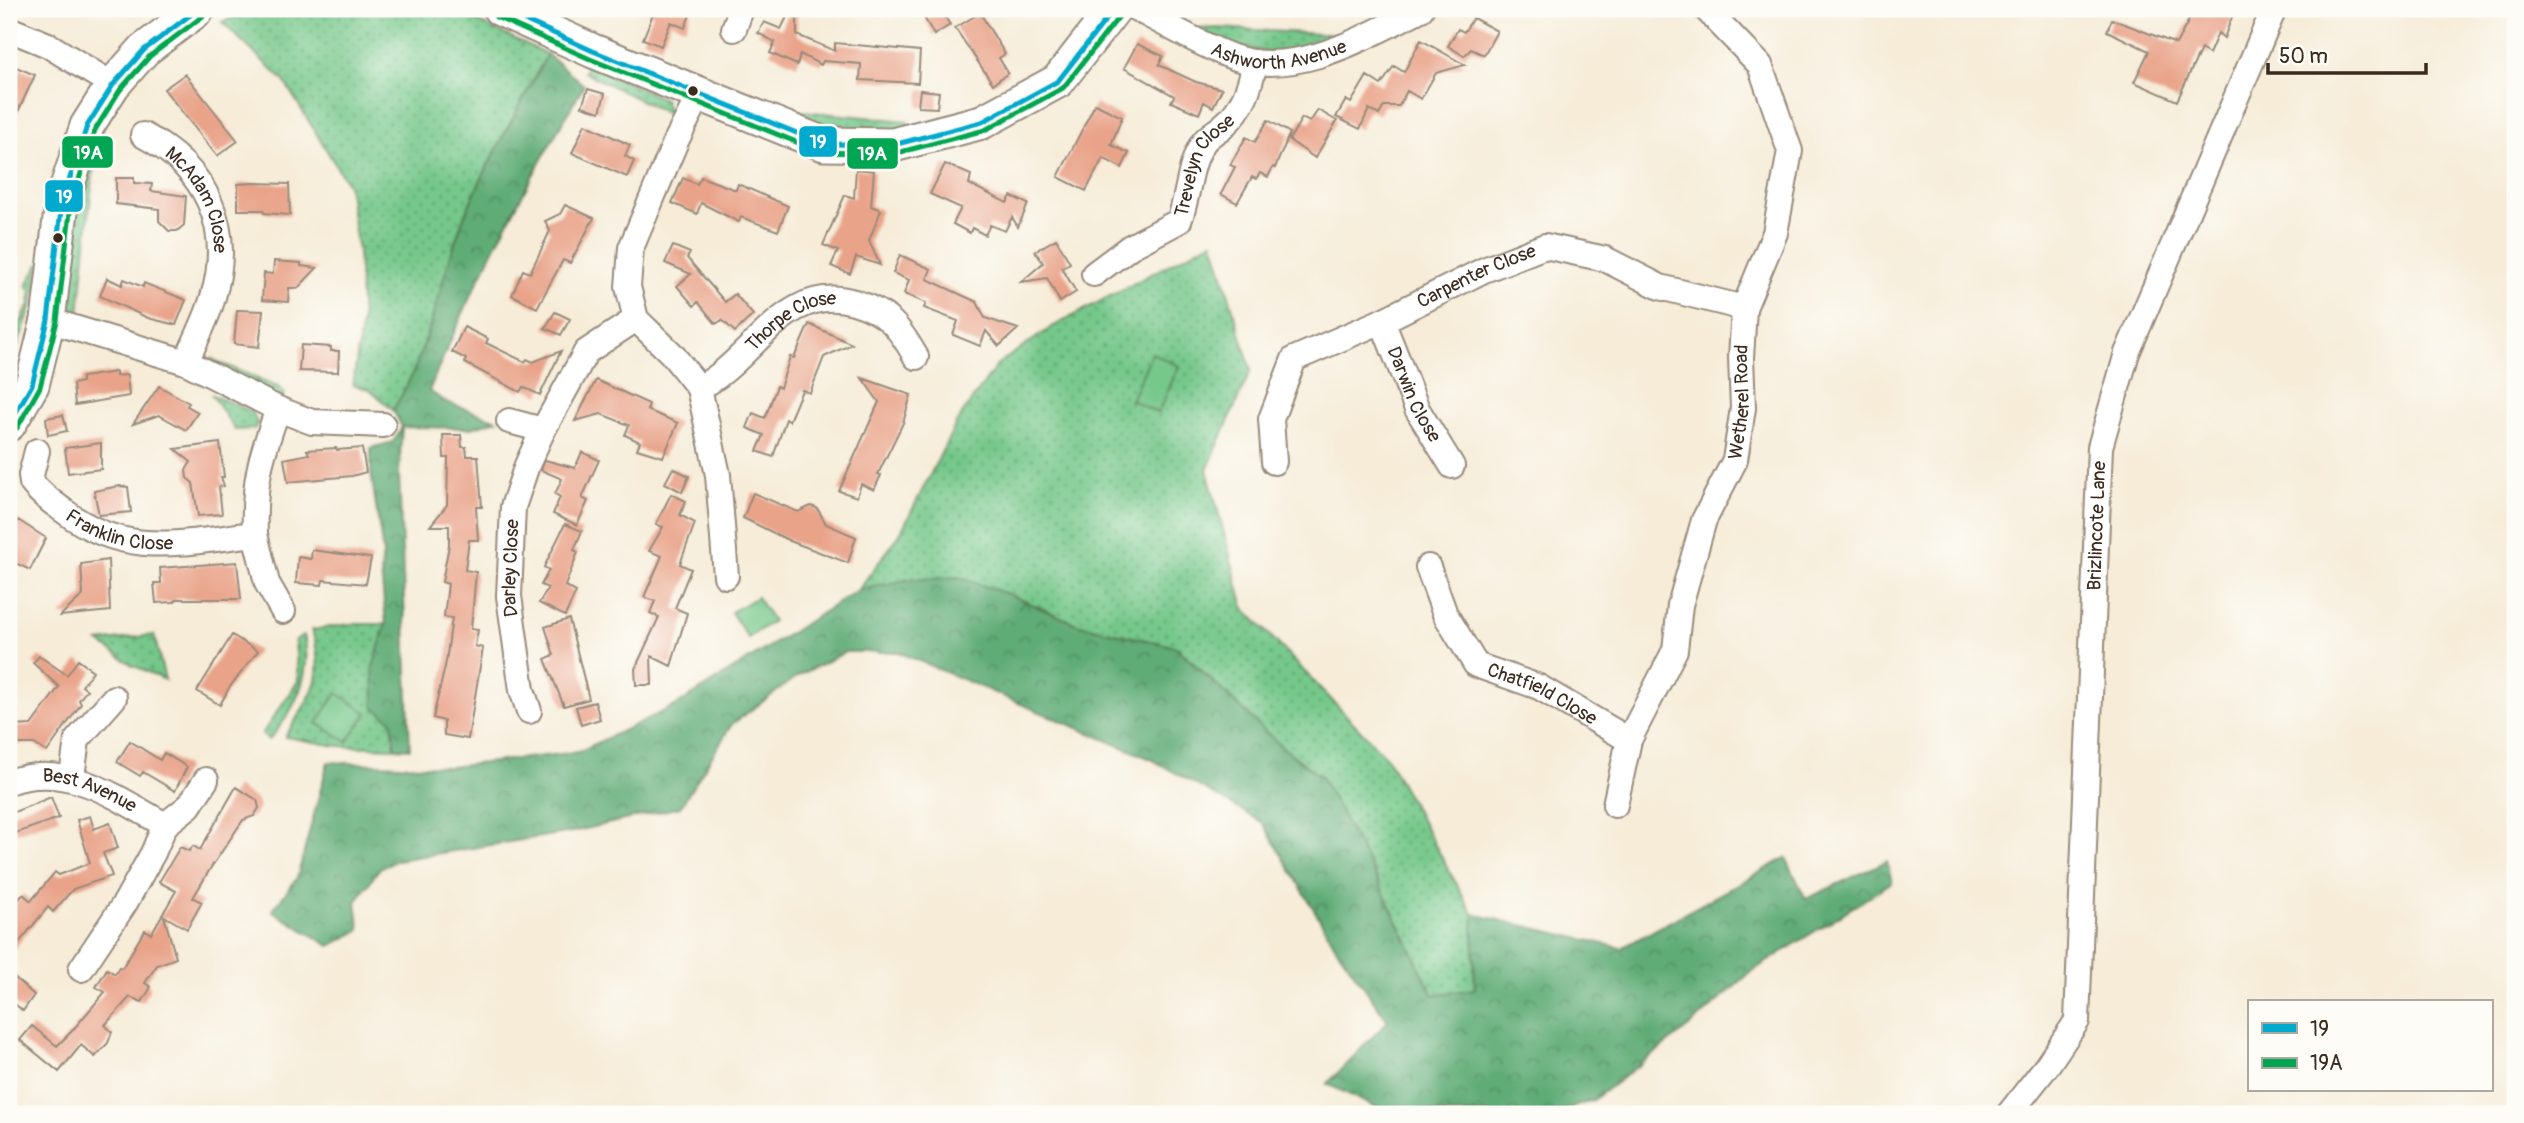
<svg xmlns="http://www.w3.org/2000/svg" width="2524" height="1123" viewBox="0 0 2524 1123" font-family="Pangolin,sans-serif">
<defs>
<pattern id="grass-dots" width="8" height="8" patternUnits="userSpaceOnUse" patternTransform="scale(1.75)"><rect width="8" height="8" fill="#74c78a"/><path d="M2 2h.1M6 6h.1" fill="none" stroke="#60a270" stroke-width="1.8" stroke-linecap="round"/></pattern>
<pattern id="forest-crowns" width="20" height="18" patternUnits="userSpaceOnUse" patternTransform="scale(1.75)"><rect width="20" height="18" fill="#5fac76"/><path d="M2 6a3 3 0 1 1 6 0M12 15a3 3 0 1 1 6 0" fill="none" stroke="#508c60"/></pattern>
</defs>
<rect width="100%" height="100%" fill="#fdfcf7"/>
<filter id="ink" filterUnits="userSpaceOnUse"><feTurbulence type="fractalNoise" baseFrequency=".0143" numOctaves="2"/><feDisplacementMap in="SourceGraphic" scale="14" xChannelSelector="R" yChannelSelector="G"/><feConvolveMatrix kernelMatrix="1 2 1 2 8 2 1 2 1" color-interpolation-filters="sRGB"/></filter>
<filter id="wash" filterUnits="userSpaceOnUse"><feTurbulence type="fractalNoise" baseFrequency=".00686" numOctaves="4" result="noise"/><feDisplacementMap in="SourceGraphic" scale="28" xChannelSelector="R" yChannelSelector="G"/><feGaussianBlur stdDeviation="1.57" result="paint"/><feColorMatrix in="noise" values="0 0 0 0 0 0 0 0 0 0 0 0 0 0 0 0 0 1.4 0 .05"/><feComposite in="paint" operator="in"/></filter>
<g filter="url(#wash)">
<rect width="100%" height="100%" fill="#f6ecd8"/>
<!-- grass -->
<path fill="url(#grass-dots)" stroke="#587854" stroke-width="2" d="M255 9H442L460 13 547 54C521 105 490 157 467 210 439 276 432 350 393 410L369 389 353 385 362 320 358 252 348 185 284 81 222 22Z
M1085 24 1088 25C1072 44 1056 64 1036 80 968 131 870 149 789 124L792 110 907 121 910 128C989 107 1031 85 1085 24Z
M1219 28 1338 35C1275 61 1254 55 1193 29Z
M588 65 664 99 670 115 584 72Z
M103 130 94 164 79 314 69 305 76 213Z
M1213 241 1251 370 1207 470 1244 608 1387 758 1473 914 1475 989 1433 995 1321 777 1282 747 1176 647 1079 625 1008 594 907 580 858 590 900 534 959 418 998 364 1052 327Z
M40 262 33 303 9 369V344L30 304 31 291 27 285Z
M211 359 280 388 285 394 282 399 205 363Z
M212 395 251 411 258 424 254 429 235 430Z
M349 624H386L374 667V707L392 720 395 748 337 746 285 737C311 694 327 682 312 630Z
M154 635 165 680 132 665 99 642Z
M304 635C313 673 295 711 269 740L262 734 298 681 295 640Z"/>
<!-- forest -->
<path fill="url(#forest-crowns)" stroke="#4d6b4a" stroke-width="2" d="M547 54 584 85C526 184 472 285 429 391L446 402 497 420 471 428 402 427 399 473 410 749 395 748 392 721 374 707 373 667 386 624 381 571 383 553 371 473V448L393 442 402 427 393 410C432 350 439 276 467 210 490 157 521 106 547 54Z
M958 577 1008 594 1079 625 1176 647 1282 747 1321 777 1375 875 1433 995 1475 989 1473 914 1622 948 1786 858 1806 899 1887 861 1892 882 1751 972 1689 1027 1593 1100 1555 1114H1447L1375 1107 1327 1084 1388 1021 1336 947 1263 823 1151 759 898 652H845L798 676 732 724 680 807 572 832 397 860 379 869 356 902 360 930 330 946 272 911 297 878 328 762 449 767 578 752 677 705 858 590 907 580Z"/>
<!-- park -->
<path fill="#74c78a" stroke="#587854" stroke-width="2" d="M1152 353 1179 366 1158 413 1131 400Z
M757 597 773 621 748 638 731 612Z
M337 693 367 713 347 742 317 723Z"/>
<g id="blocks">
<!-- building -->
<path fill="#e9a389" d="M642 9H681L691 12 685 28 671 22 661 46 643 39 653 14Z
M791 9H797V35L835 51V43L920 51 918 83 860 80 861 64 823 61 821 65 800 54 797 65 770 53 775 42 758 33 764 22 781 29Z
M2195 9H2235L2224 38 2218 33 2209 54 2201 49 2177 101 2134 82 2149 51 2107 31 2112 19 2176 44Z
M941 10 950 25 934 35 925 19Z
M980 13 1005 54 999 58 1008 73 993 84 955 28Z
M1473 18 1497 31 1484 55 1471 49 1464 56 1448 46 1458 29 1464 32Z
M1421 40 1465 65 1436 73 1421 99 1407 91 1399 106H1384L1379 115 1369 109 1360 129 1336 117 1346 100 1351 103 1367 76 1381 85 1394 66 1404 72Z
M1137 44 1163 56 1159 65 1196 82 1222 89 1213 107 1204 102 1199 114 1171 102 1174 96 1124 68Z
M9 64 35 75 9 131Z
M185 74 238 141 217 156 164 89Z
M588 89 605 94 600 112 582 106Z
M920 90 939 92 937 108 918 107Z
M1095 104 1122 117 1111 145 1129 153 1122 168 1103 158 1086 191 1058 177Z
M1318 110 1337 121 1315 158 1289 140 1302 118 1310 122Z
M1268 120 1290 133 1275 168 1273 167 1268 177 1260 173 1256 179 1252 177 1237 203 1221 194 1235 167 1230 165 1246 137 1255 142Z
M585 124 630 145 625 156 634 161 627 177 572 153Z
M945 164 971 175 969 184 1007 203 1011 196 1028 204 1018 227 1012 217 1005 231 990 225 985 235 972 228 970 233 953 224 961 208 930 194Z
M856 169 874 171 871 206 881 210 869 241 880 265 856 257 850 274 831 266 838 251 823 245 845 195 854 198Z
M701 177 736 190 738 184 788 206 778 231 741 217 739 222 701 203 697 214 672 203 683 178 697 184Z
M116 178H134V183L152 184 151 191 186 196 184 225 177 231H169L159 221V209L116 204Z
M253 183 289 184 290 215 264 213 263 210H238V184Z
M565 205 594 218 570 263 563 260 537 308 512 295 523 270 530 273 550 231 545 221 560 214Z
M1056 239 1070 263 1062 268 1076 292 1060 302 1047 278 1021 282 1043 263 1035 251Z
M673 246 690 253 687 258 725 302 735 294 753 315 735 332 722 320 716 324 698 302 694 306 677 286 691 274 665 263Z
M900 255 931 269 927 279 977 302 985 318 1018 329 999 346 986 331 980 346 953 335 958 321 924 308 926 303 904 294 909 280 893 273Z
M274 261 301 263V266L317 268 298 288H289L288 302 262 300 264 273 273 274Z
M107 278 122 285 124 279 143 287 144 283 186 300 176 325 148 318 100 296Z
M237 310 263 311 259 347 234 344Z
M555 312 570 319 561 335 545 328Z
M809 324 852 344 824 357 810 393 802 390 789 421 786 419 773 457 757 451 764 435 747 428 753 413 765 418 777 386 780 388 790 357 794 358Z
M464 327 488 339 486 343 525 362 527 359 533 362 561 351 540 395 523 387 520 392 465 363 466 359 452 352Z
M301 345 331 347V351H339L338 372 299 371Z
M116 372V376L127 375 129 396 75 405 73 384 82 382V377Z
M862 378 911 395 903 423 878 474 881 475 874 490 861 484 857 497 839 491 879 402Z
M596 380 649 404 647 410 678 423 663 457 637 449 640 442 625 435 629 425 601 414 575 421Z
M159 386 189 403 187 406 198 412 186 430 159 415 133 424Z
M63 415 67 431 48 435 46 418Z
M443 435H461L462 447H466L467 456H478L482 507H476L478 540H469L465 570 476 572 471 629 478 630 475 646 483 648 468 739 444 735V721L433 718 446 662 452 618 444 617 448 584 442 582 449 545V526H430L447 505 448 458H444Z
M101 443V469L68 473 65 448Z
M220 443 224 477H221L224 486 219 487 222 514 198 516 193 483 187 478 186 470 191 462 175 449Z
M336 448 337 450 362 448 366 472 352 476 288 482 284 459 309 454 307 450Z
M582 452 599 460 582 498 588 501 577 525 553 514 560 497 555 494 562 479 541 470 545 460 575 468Z
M673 468 689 476 682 492 665 483Z
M119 486 128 487 131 512 99 515 94 491Z
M753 493 798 512 811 506 817 508 826 524 856 537 848 563 790 541 743 518Z
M671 494 686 501 680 515 695 523 680 564 691 569 675 608 687 613 671 666 651 656 652 685H636L635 669 659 617 650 613 655 601 644 597 662 556 649 551 663 527 656 524Z
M18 520 46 538 30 570 9 560V536Z
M565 524 582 531 574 550 578 552 565 586 576 592 565 616 539 603 548 588 541 585 549 570 544 567Z
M312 550 371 558 366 584 323 580 322 585 296 583 298 557 311 559Z
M108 560 110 611 60 616 83 595 81 564Z
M237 562 241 599H177L174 602 156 603 154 583H161L160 568Z
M569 619 589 699 564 706 545 659 554 655 545 627Z
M232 635 258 651 229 688 220 705 197 691Z
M39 656 67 675 78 660 93 671 82 686 87 690 79 700 81 704 47 752 34 744H13L11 726 31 725 59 687 33 663Z
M595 702 600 719 581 725 576 707Z
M130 741 160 760 164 753 187 767 175 791 143 772 140 776 117 762Z
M236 787 257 800 259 808 254 816 243 820 210 869 193 898 202 902 187 929 164 916 176 958 157 965 145 983 151 987 142 1002 130 997 105 1025 112 1032 108 1043 95 1057 81 1045 59 1072 20 1040 32 1026 57 1046 71 1032 105 992 96 987 107 969 115 974 119 967 122 968 145 930 151 934 176 891 159 882 180 847 189 851 193 846 200 850Z
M51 797 59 818 16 833 9 814Z
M90 816 94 829 110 823 118 848 103 853 112 876 73 889 53 912 48 907 9 955V911L23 894 31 901 55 872 59 875 90 863 77 820Z
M9 973 34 995 23 1011 9 999Z"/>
</g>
</g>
<g filter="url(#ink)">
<use href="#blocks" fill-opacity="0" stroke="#988b7b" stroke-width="2"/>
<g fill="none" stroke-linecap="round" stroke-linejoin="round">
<defs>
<g id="street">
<path id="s1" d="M1137 9C1168 25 1200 45 1233 57 1296 79 1366 36 1421 9"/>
<path d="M9 29 48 45 113 85"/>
<path d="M734 29 741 9"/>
<path d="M700 94 676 141 631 248 628 287 636 319 672 354 699 388 718 475 726 576"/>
<path id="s2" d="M143 135C206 168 234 227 213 297 207 319 195 341 186 362"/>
<path id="s3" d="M1094 274 1130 247 1179 221C1189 196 1188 166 1203 143 1208 135 1218 131 1224 125 1244 108 1250 86 1255 62"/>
<path d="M48 320 186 362 278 409 312 422 383 425"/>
<path id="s4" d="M1382 321 1417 409 1452 466"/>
<path id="s5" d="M699 388C753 361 785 281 854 302 888 312 899 327 916 357"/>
<path d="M509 421 543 430"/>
<path id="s6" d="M37 451 31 475 32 483C41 495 53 503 64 511 126 559 183 542 255 534 253 482 261 456 278 409"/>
<path id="s7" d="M1274 462 1271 419 1294 359 1382 321 1484 270 1545 246 1605 259 1660 287 1744 308"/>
<path d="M255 534 267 583 283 611"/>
<path id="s8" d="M1428 567 1445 614 1476 665 1539 687 1629 740"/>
<path id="s9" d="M529 711 522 690 509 596 513 507 527 465 543 430 586 352 636 319"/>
<path d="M72 776 77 740 114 698"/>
<path id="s10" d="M9 782C67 761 116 797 165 825"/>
<path id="s11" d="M1615 805 1629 740 1675 650 1680 605 1704 520 1735 460 1743 408 1741 358 1744 308 1775 233 1790 151 1760 65 1706 9"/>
<path d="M81 969 125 903 153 853 165 825 189 806 206 780"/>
<path id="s12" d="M2009 1114 2046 1067 2077 1021 2100 447 2127 353 2274 9"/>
</g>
<path id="secondary" d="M500 9 593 51 824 144 893 145 982 122 1058 81 1114 9
M9 424 32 385 48 320 62 202 87 126 113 85 144 50 198 9"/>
</defs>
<!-- street casing -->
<use href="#street" stroke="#988b7b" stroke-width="28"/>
<!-- secondary casing -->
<use href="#secondary" stroke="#988b7b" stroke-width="37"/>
<!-- street -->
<use href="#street" stroke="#fff" stroke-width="24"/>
<!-- secondary -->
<use href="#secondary" stroke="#fff" stroke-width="33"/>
<defs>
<path id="bus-1" d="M500 9 593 51 824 144 893 145 982 122 1058 81 1114 9
M9 424 32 385 48 320 62 202 87 126 113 85 144 50 198 9"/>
<path id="bus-2" d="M496 17 590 59 821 152 893 154 985 130 1063 88 1121 14
M17 428 40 387 57 321 71 204 95 130 120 90 150 56 203 16"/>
</defs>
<!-- bus-1 casing -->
<use href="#bus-1" stroke="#fdfcf7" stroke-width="10"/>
<!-- bus-2 casing -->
<use href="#bus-2" stroke="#fdfcf7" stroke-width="10"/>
<!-- bus-1 -->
<use href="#bus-1" stroke="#00a9ce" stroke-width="5"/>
<!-- bus-2 -->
<use href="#bus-2" stroke="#00a651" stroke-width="5"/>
</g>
</g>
<!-- markers -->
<g fill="#3b2a1e" stroke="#fdfcf7" stroke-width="2.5">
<circle cx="693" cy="91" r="6"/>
<circle cx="58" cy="238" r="6"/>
</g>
<g text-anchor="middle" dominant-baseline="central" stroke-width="6" stroke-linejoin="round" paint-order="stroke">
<!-- street labels -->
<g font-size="19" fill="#3b2a1e" stroke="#fdfcf7">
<text stroke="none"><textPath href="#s1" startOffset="154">Ashworth Avenue</textPath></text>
<text stroke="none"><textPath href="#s3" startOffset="163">Trevelyn Close</textPath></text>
<text stroke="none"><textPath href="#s2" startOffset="89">McAdam Close</textPath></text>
<text stroke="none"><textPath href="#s7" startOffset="308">Carpenter Close</textPath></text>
<text stroke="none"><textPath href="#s5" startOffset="116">Thorpe Close</textPath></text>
<text stroke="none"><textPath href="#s4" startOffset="80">Darwin Close</textPath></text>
<text stroke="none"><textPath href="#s11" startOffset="427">Wetherel Road</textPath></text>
<text stroke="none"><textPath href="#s6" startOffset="136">Franklin Close</textPath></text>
<text stroke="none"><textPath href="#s12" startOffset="611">Brizlincote Lane</textPath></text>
<text stroke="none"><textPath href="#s9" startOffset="145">Darley Close</textPath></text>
<text stroke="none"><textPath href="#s8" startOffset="182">Chatfield Close</textPath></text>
<text stroke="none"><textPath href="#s10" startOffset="84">Best Avenue</textPath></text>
</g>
</g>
<g stroke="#fdfcf7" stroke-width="2.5">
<rect x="798" y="125" width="40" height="33" rx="7" fill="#00a9ce"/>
<rect x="61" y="135" width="53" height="34" rx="7" fill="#00a651"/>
<rect x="846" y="137" width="53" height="33" rx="7" fill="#00a651"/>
<rect x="44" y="179" width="40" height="34" rx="7" fill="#00a9ce"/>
</g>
<g font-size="19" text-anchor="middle" font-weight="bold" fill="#fff">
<text x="818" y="148">19</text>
<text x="88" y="159">19A</text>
<text x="872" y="160">19A</text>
<text x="64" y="203">19</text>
</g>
<!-- margin -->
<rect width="2524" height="1123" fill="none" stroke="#fdfcf7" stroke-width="35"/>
<!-- legend -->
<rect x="2248" y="1000" width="245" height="91" fill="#fdfcf7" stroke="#afa8a0" stroke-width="2"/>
<rect x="2262" y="1023" width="35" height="10" fill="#00a9ce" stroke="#afa8a0" stroke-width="2"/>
<text x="2310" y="1036" font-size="21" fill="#3b2a1e">19</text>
<rect x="2262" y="1058" width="35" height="10" fill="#00a651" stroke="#afa8a0" stroke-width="2"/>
<text x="2310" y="1070" font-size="21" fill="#3b2a1e">19A</text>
<!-- scale -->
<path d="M2268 63v10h158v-10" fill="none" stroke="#3b2a1e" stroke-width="3.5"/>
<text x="2279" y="63" font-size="21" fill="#3b2a1e" stroke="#fdfcf7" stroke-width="5" paint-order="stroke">50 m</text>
</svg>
